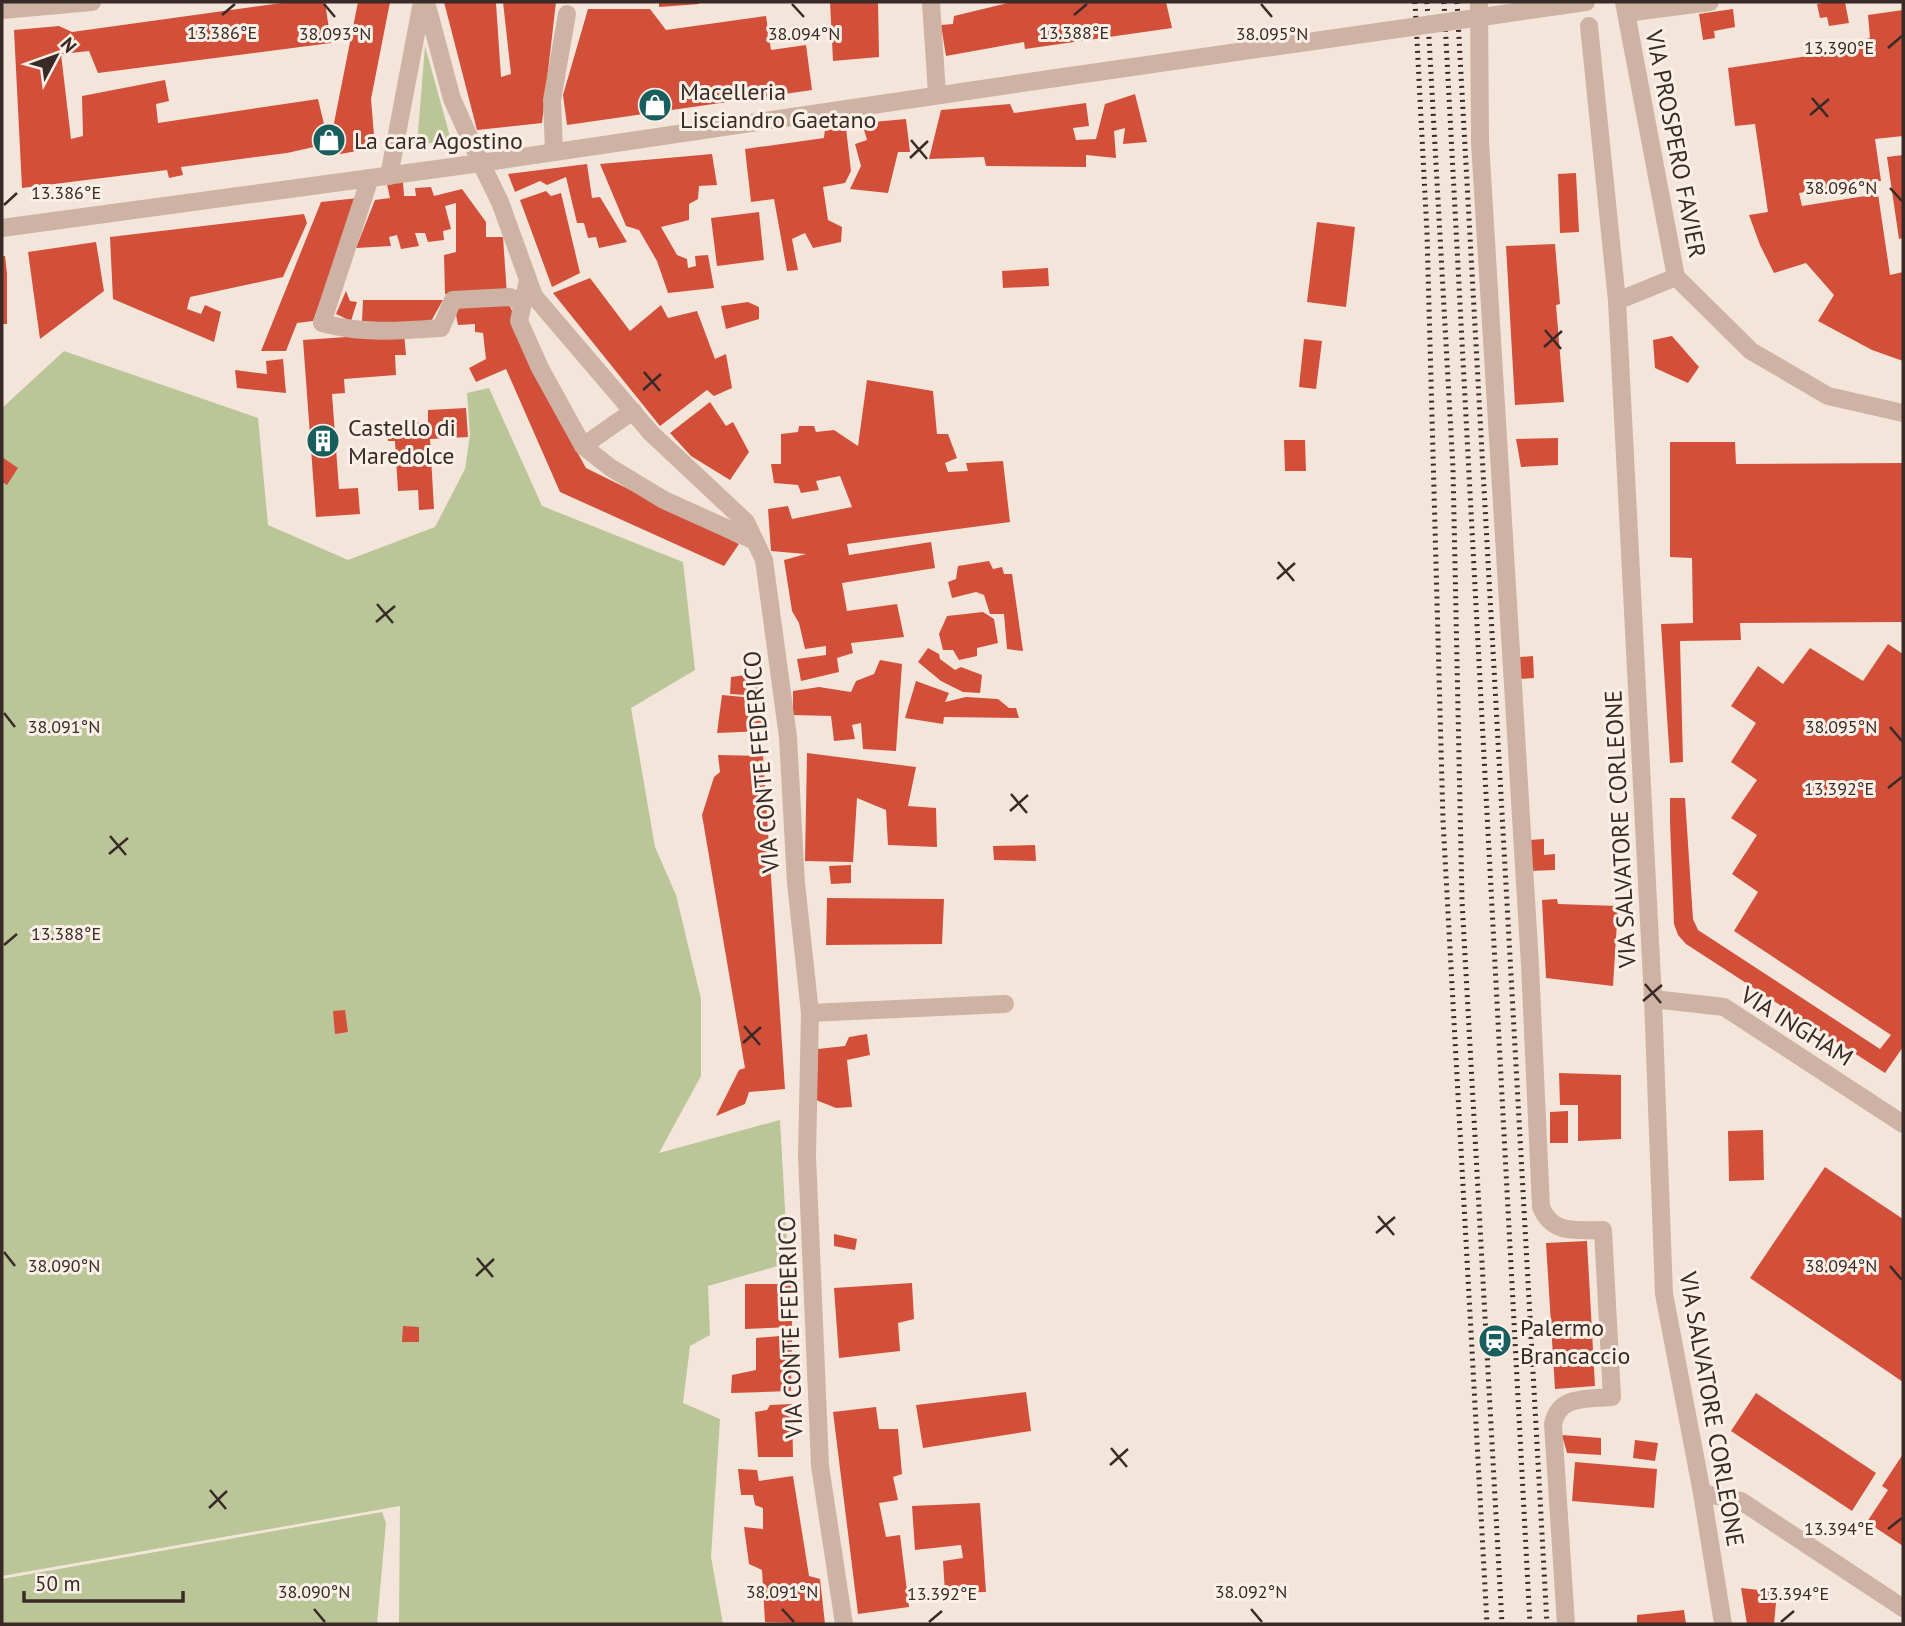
<svg xmlns="http://www.w3.org/2000/svg" width="1905" height="1626" viewBox="0 0 1905 1626" font-family="'PT Sans',sans-serif">
<rect width="100%" height="100%" fill="#f4e5da"/>
<!-- green -->
<path fill="#bac598" d="M425 46 451 140 417 145Z
M64 351 258 418 268 525 348 560 435 527 465 469 470 435 467 393 489 388 542 506 683 562 695 670 631 708 655 847 676 895 701 999V1076L659 1153 780 1120 788 1263 708 1286 710 1335 690 1346 683 1403 720 1419 711 1557 723 1624H399L400 1506 2 1576V408Z
M382 1512 386 1523 377 1624H2V1579Z"/>
<!-- building -->
<path fill="#d24f3a" d="M289 2H325L331 43 98 73 89 51 61 54 71 139 83 136 82 96 165 80 169 101 156 104 158 123 318 99 324 124 334 123 358 2H390L371 99 375 148 340 154 336 142 287 153 181 167 183 175 169 178 167 170 22 188 14 30 59 26 72 32Z
M444 2 496 3 501 77 511 74 503 2H556L542 123 477 130Z
M659 2H699V4L659 7Z
M830 2H878L879 57 833 61Z
M1012 2H1166L1172 28 1025 49 1024 42 946 56 941 25 953 24 954 16Z
M1829 2H1845L1849 23 1829 26 1827 17 1820 18 1817 4Z
M588 9H650L666 30 766 16 771 50 806 45 812 90 567 125 563 95Z
M1733 9 1735 27 1714 31 1715 38 1703 40 1699 14Z
M1903 10V136L1875 139 1881 181 1799 193 1802 206 1878 194 1890 275 1903 272V361L1872 350 1818 321 1834 295 1806 263 1774 273 1760 245 1749 215 1768 212 1755 124 1735 126 1728 68 1861 48 1860 41 1870 38 1868 15Z
M1135 94 1147 142 1123 144 1125 128 1114 131 1116 158 1086 155V167L986 166 984 157 929 159 941 110 1010 104 1014 113 1086 103 1089 126 1073 128 1076 140 1096 139 1105 104Z
M906 119 910 152H898L888 193 850 189 861 166 855 144 867 140 862 123Z
M846 128 851 171 845 183 823 187 828 220 842 227 841 242 813 248 805 233 792 239 798 270 787 271 774 199 751 202 745 149 824 138 825 129Z
M712 154 717 185 699 186 698 199 689 204V220L661 227 677 255 687 259 688 268 696 266 695 256 708 255 714 288 668 293 657 261 639 230 626 226 600 164Z
M1903 155V238L1899 239 1887 157Z
M587 164 592 198 600 197 627 242 599 248 596 237 588 238 584 223H577L566 177 547 185 540 181 515 192 508 174Z
M1576 173 1579 232 1560 233 1558 174Z
M403 182 404 196H416L415 188 431 187 434 196 462 189 486 222V237H503L507 295 445 294 444 255 456 252V203L445 206 451 229 443 231 444 240 428 242 425 233H415L419 246 401 249 397 235 389 237 391 246 356 248 375 200 390 198 387 184Z
M546 191 551 196 561 193 580 273 552 287 520 200Z
M358 198 313 321 297 323 286 351H261L321 202Z
M759 212 764 260 717 266 711 218Z
M304 214 307 223 283 277 190 297 187 309 201 314 205 305 221 312 214 342 113 299 110 237Z
M1317 222 1355 227 1346 307 1307 302Z
M96 242 104 291 40 339 28 252Z
M1555 244 1560 304 1556 305 1564 402 1515 405 1506 246Z
M2 256H5L7 274V324H2Z
M1048 268 1049 286 1003 288 1002 271Z
M590 278 630 331 661 305 668 318 697 311 715 359 726 354 732 388 714 396 707 390 660 426 553 293Z
M346 291 350 301 357 302 351 321 336 314Z
M363 300H443L430 323 371 327 367 321H362Z
M508 302 565 430 586 468 739 544 724 566 560 492 506 369 476 382 469 368 486 359 483 333 475 332V324L458 325 454 304Z
M748 302 759 307V319L726 329 721 306Z
M404 333 406 355H395L396 375 344 379 345 393 332 394 339 489 358 488 360 514 316 517 303 340Z
M1672 336 1699 367 1688 383 1655 368 1653 340Z
M1304 339 1322 341 1316 389 1299 387Z
M283 359 286 393 237 388 235 370 267 374 266 361Z
M867 380 933 391 937 434H948L957 458 945 463 948 472 968 471 966 463 1003 461 1010 522 847 544 849 555 931 542 935 568 842 583 847 611 897 604 904 637 851 643 853 653 837 658 839 672 801 681 797 659 826 655V646L805 649 799 623 792 611 784 560 806 554 771 551 768 509 788 506 792 519 852 507 840 476 816 481 819 490 801 493 798 485 774 483 771 464H781V434L798 432 799 426H814L816 432 834 430 858 446Z
M710 402 726 426 733 422 749 452 730 480 691 456 670 433Z
M466 408 468 437 430 439 434 509 419 510 418 490 398 491 395 441H388L387 424 428 422V410Z
M1558 438V465L1521 467 1516 439Z
M1284 440H1305L1306 471H1285Z
M1670 442H1735L1736 464 1903 463V622L1740 623 1741 640 1680 641 1683 762 1670 763 1661 624 1693 623 1692 558 1670 557Z
M2 457 18 468 7 485 2 482Z
M989 561 993 569 1002 567 1004 574H1012L1023 651 1007 649 1004 614H990L984 595 976 592 952 598 948 582 956 579 958 566Z
M983 612 994 619 998 643 977 648V656L959 660 953 650H943L939 634 947 616Z
M1888 644 1903 654V1047L1885 1073 1686 944 1678 935 1674 924 1670 823V798H1685L1693 919 1698 930 1880 1049 1891 1035 1734 931 1758 892 1732 874 1757 835 1731 818 1757 780 1731 762 1756 723 1731 706 1758 666 1783 684 1810 648 1863 681Z
M928 648 939 654 940 659 955 670 961 667 982 675 980 693 963 692 941 681 918 662Z
M1533 656 1534 678 1520 679V657Z
M880 660 902 664 896 751 863 749 861 723 852 725 855 739 834 741 831 716 793 715V691L819 687 851 692 856 681 874 674Z
M760 673 761 696 730 694 731 677Z
M916 681 949 693 945 702 966 697 998 699 1009 708H1016L1019 718 944 717 943 724 905 718Z
M722 695 765 699 763 731 717 733Z
M807 753 916 767 908 806 936 808 937 847 888 845 886 810 857 798 853 862 805 861Z
M718 755 763 756 785 1089 749 1092 745 1104 716 1116 739 1070 745 1068 702 815 714 777 720 772Z
M1544 839V855L1555 854V870L1530 871 1529 840Z
M1035 845 1036 861 994 860 993 846Z
M851 865V883L831 884 829 866Z
M827 898 944 899 942 944 826 945Z
M1557 899 1558 904 1618 906 1613 986 1546 978 1542 900Z
M345 1010 348 1032 335 1034 333 1011Z
M867 1034 870 1055 847 1060 852 1107 836 1108 816 1100 818 1049 845 1046 849 1037Z
M1559 1073 1621 1075V1139L1578 1141V1105H1560Z
M1568 1111V1143H1550V1112Z
M1763 1130 1764 1180 1729 1181 1728 1131Z
M1825 1167 1903 1219V1382L1750 1278Z
M834 1234 857 1239 855 1250 834 1246Z
M1587 1241 1595 1386 1555 1389 1546 1243Z
M912 1283 914 1319 898 1323 900 1351 839 1358 834 1288Z
M745 1284H791L792 1327 745 1329Z
M403 1326 419 1327V1342H402Z
M792 1335 791 1391 731 1393 732 1375 756 1370V1338Z
M1026 1392 1031 1431 923 1448 916 1405Z
M1756 1393 1876 1473 1852 1511 1731 1431Z
M792 1404 793 1457H758L755 1412 767 1410 770 1405Z
M876 1407 879 1429H898L902 1474 893 1477 898 1500 879 1503 886 1537 900 1535 909 1607 858 1614 833 1412Z
M1562 1435 1601 1438V1455L1567 1453Z
M1635 1440 1658 1443 1655 1461 1633 1458Z
M1903 1454V1546L1867 1522 1888 1490 1882 1486Z
M1575 1462 1657 1469 1654 1508 1572 1501Z
M738 1469 757 1470 759 1481 793 1476 809 1576 820 1579 825 1624 765 1622 762 1570 749 1564 744 1527 763 1529V1508L755 1505 753 1495H741Z
M980 1503 986 1592 945 1593 943 1561 963 1558 961 1545 915 1550 912 1506Z
M1741 1588 1777 1592 1774 1624H1747Z
M1684 1610 1686 1624H1637V1615Z"/>
<g fill="none" stroke-linecap="round" stroke-linejoin="round">
<!-- minor -->
<path stroke="#ceb3a4" stroke-width="18" d="M426 2 452 99 481 163
M931 2 937 94
M1479 2 1480 142 1530 965 1541 1207C1552 1235 1577 1230 1603 1230L1612 1397C1587 1399 1559 1395 1553 1424L1566 1624
M1624 2 1676 277
M2 10 92 2
M1626 13 1710 2
M1589 26 1617 301
M554 152 552 100 567 14
M389 176 422 2
M370 178 322 323C362 334 400 331 441 328L453 300 510 297 523 303
M528 280 519 321 540 368 583 446 611 468 664 500 755 541
M583 446 633 411
M1653 999 1724 1007 1903 1124
M810 1013 1005 1004
M1702 1493 1741 1501 1903 1608"/>
<!-- tertiary -->
<path stroke="#ceb3a4" stroke-width="18" d="M481 163 500 202 534 296 651 433 746 522 764 560 788 737 796 883 810 1013 807 1156 820 1466 844 1624
M2 228 481 163 1056 78
M1723 1624 1702 1493 1664 1294 1653 999 1617 301 1676 277 1751 351 1828 396 1903 413"/>
<!-- rail -->
<path stroke="#382a27" stroke-width="5" stroke-dasharray="2 5" stroke-linecap="butt" d="M1415 2 1427 233 1443 821 1487 1624
M1427 2 1453 469 1462 901 1502 1624
M1444 2 1530 1624
M1457 2 1547 1624"/>
<!-- tertiary-bridge -->
<path stroke="#ceb3a4" stroke-width="18" d="M1056 78 1586 2"/>
</g>
<!-- ticks -->
<path fill="none" stroke="#382a27" stroke-width="2.5" d="M324 4 335 17M792 4 804 17M1261 4 1272 17M222 15 235 4M1074 15 1087 4M1888 48 1902 36M1812 98 1828 117M1810 115 1829 99M911 140 927 159M910 158 928 141M1890 188 1902 201M4 205 17 193M1545 330 1561 349M1544 347 1562 331M644 372 660 391M643 390 661 374M1278 562 1294 581M1277 579 1295 563M377 604 393 623M376 622 395 606M4 713 15 727M1890 727 1902 741M1888 788 1902 777M1011 794 1027 813M1010 811 1028 795M110 836 126 855M109 854 128 838M4 945 17 934M1645 984 1661 1003M1643 1001 1662 985M744 1026 760 1045M743 1043 761 1027M1378 1216 1394 1235M1376 1233 1395 1217M4 1252 15 1266M477 1258 493 1277M1890 1266 1902 1280M476 1276 494 1259M1111 1448 1127 1467M1110 1465 1128 1449M210 1490 226 1509M209 1508 227 1491M1888 1529 1902 1518M314 1609 325 1622M782 1609 794 1622M1251 1609 1262 1622M929 1622 942 1611M1781 1622 1794 1611"/>
<!-- icons -->
<defs>
<symbol id="shop-disc" viewBox="-11 -11 22 22"><circle r="9.5" fill="#185e5c" stroke="#fbf0e7"/><path d="M-5-2.5h2.3a2.7 3.5 0 0 1 5.4 0H5L5.5 6h-11ZM-1.5-2.5h3a1.5 2.3 0 0 0-3 0Z" fill="#fff"/></symbol>
<symbol id="building-disc" viewBox="-11 -11 22 22"><circle r="9.5" fill="#185e5c" stroke="#fbf0e7"/><path d="M-4-6H4V6H1V3H-1V6H-4ZM-2.5-4.3h1.7v1.8h-1.7ZM.8-4.3h1.7v1.8H.8ZM-2.5-1h1.7V.8h-1.7ZM.8-1h1.7V.8H.8Z" fill="#fff"/></symbol>
<symbol id="station-disc" viewBox="-11 -11 22 22"><circle r="9.5" fill="#185e5c" stroke="#fbf0e7"/><path d="M-3-6H3Q5-6 5-4V2Q5 4 3 4L4.5 6H3L1.5 4h-3L-3 6H-4.5L-3 4Q-5 4-5 2V-4Q-5-6-3-6ZM-3.5-4v3h7v-3ZM-3.5 1v1.5H-2V1ZM2 1v1.5H3.5V1Z" fill="#fff"/></symbol>
</defs>
<g fill-rule="evenodd">
<use href="#shop-disc" x="636" y="86" width="38" height="38"/>
<use href="#shop-disc" x="310" y="121" width="38" height="38"/>
<use href="#building-disc" x="304" y="422" width="38" height="38"/>
<use href="#station-disc" x="1476" y="1322" width="38" height="38"/>
</g>
<g text-anchor="middle" dominant-baseline="central" stroke-width="6" stroke-linejoin="round" paint-order="stroke">
<!-- poi labels -->
<g font-size="24" fill="#382a27" stroke="#fbf0e7" text-anchor="start">
<text x="680" y="91">Macelleria<tspan x="680" dy="28">Lisciandro Gaetano</tspan></text>
<text x="354" y="140">La cara Agostino</text>
<text x="348" y="427">Castello di<tspan x="348" dy="28">Maredolce</tspan></text>
<text x="1520" y="1327">Palermo<tspan x="1520" dy="28">Brancaccio</tspan></text>
</g>
<!-- street labels -->
<g font-size="24" fill="#382a27" stroke="#fbf0e7">
<text transform="translate(1676 144) rotate(79)">VIA PROSPERO FAVIER</text>
<text transform="translate(761 762) rotate(-95)">VIA CONTE FEDERICO</text>
<text transform="translate(1620 829) rotate(-93)">VIA SALVATORE CORLEONE</text>
<text transform="translate(1797 1026) rotate(32)">VIA INGHAM</text>
<text transform="translate(790 1327) rotate(-92)">VIA CONTE FEDERICO</text>
<text transform="translate(1712 1409) rotate(80)">VIA SALVATORE CORLEONE</text>
</g>
</g>
<g font-size="18" text-anchor="middle" fill="#382a27" stroke="#fbf0e7" stroke-width="6" stroke-linejoin="round" paint-order="stroke">
<text x="222" y="39">13.386°E</text>
<text x="1074" y="39">13.388°E</text>
<text x="335" y="40">38.093°N</text>
<text x="804" y="40">38.094°N</text>
<text x="1272" y="40">38.095°N</text>
<text x="1839" y="54">13.390°E</text>
<text x="1841" y="194">38.096°N</text>
<text x="66" y="199">13.386°E</text>
<text x="64" y="733">38.091°N</text>
<text x="1841" y="733">38.095°N</text>
<text x="1839" y="795">13.392°E</text>
<text x="66" y="940">13.388°E</text>
<text x="64" y="1272">38.090°N</text>
<text x="1841" y="1272">38.094°N</text>
<text x="1839" y="1535">13.394°E</text>
<text x="314" y="1598">38.090°N</text>
<text x="782" y="1598">38.091°N</text>
<text x="1251" y="1598">38.092°N</text>
<text x="942" y="1600">13.392°E</text>
<text x="1794" y="1600">13.394°E</text>
</g>
<!-- border -->
<rect width="1905" height="1626" fill="none" stroke="#382a27" stroke-width="7"/>
<!-- north arrow -->
<g transform="translate(56 56) rotate(49)" stroke="#fbf0e7" stroke-width="5" paint-order="stroke">
<path d="M0-5L12 26L0 18L-12 26Z" fill="#382a27"/>
<text y="-10" font-size="19" font-weight="bold" text-anchor="middle" fill="#382a27">N</text>
</g>
<!-- scale -->
<path d="M24 1591v10h159v-10" fill="none" stroke="#382a27" stroke-width="3.5"/>
<text x="35" y="1591" font-size="21" fill="#382a27" stroke="#fbf0e7" stroke-width="5" paint-order="stroke">50 m</text>
</svg>
